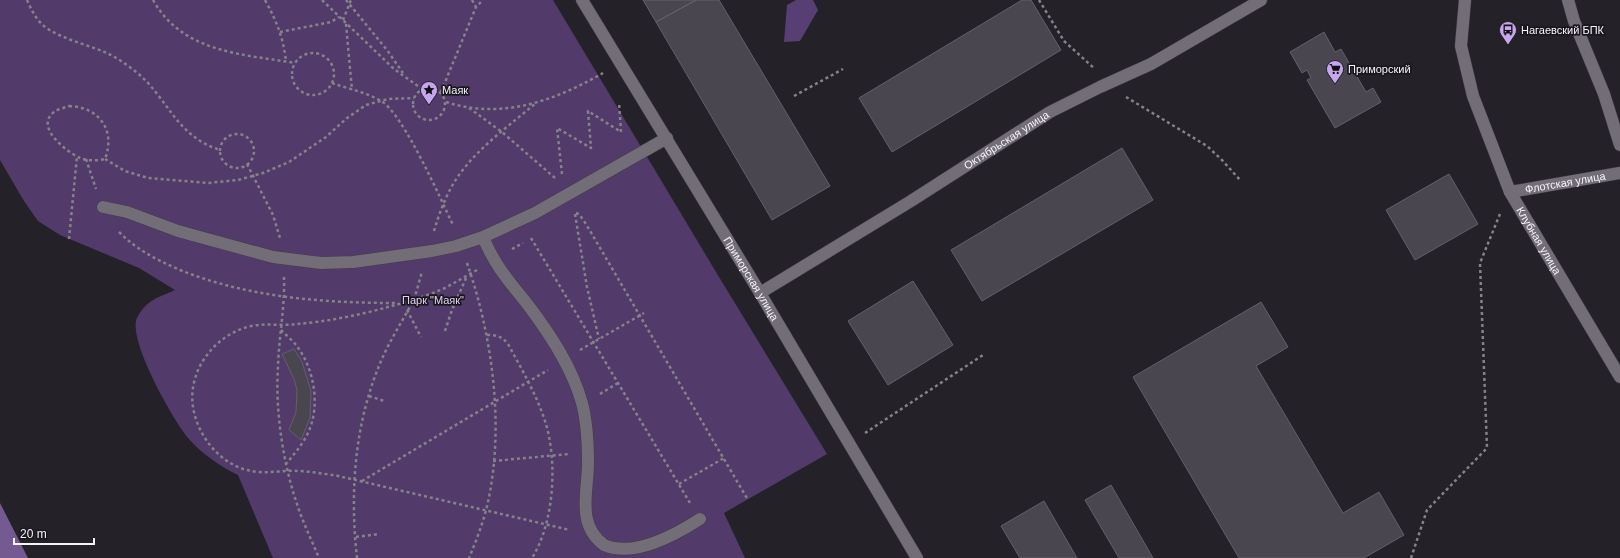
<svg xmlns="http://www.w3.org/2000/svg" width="1620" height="558" viewBox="0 0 1620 558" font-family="Helvetica,sans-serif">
<rect width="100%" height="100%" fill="#242129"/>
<!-- green -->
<path fill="#523b6b" d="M0 0H553L719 277 827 454 724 513 745 558H273L238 475C221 467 201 453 189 439 174 422 127 339 137 318 147 299 158 298 175 290L139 268 60 235 38 221 24 201 0 160Z"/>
<!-- forest -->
<path fill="#583f73" d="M796 0H813L818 10 800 41 784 42 787 5Z"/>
<!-- water -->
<path fill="#745a91" d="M0 503 28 558H0Z"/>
<!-- building -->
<path fill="#4a464f" stroke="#645f69" d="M643 0H696L656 22Z
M696 0H719L830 186 772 220 656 22Z
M1022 0H1031L1061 50 892 152 859 98Z
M1324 32 1335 52 1341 49 1366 92 1373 88 1381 102 1335 128 1307 80 1311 78 1307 70 1302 73 1290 52Z
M1122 148 1153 200 982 301 951 250Z
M1449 174 1478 224 1415 260 1386 210Z
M913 281 953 345 888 385 848 321Z
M1261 302 1288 347 1256 366 1343 513 1379 492 1404 535 1364 558H1239L1133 377Z
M294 349 302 362 311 391 310 418 301 440 289 430 296 412 297 390 294 379 282 354Z
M1111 485 1153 558H1119L1085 500Z
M1044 501 1077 558H1020L1001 526Z"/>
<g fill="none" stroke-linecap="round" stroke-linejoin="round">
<defs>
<path id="service" d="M1568 0 1574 21 1604 94 1620 145
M103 207 127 212 178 231 273 257 321 263 353 262 432 251 456 246 483 237 535 213 667 138
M483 237C495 266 509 281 528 305 550 334 572 367 582 403 587 422 588 443 588 463 588 492 576 524 604 545 634 558 675 535 700 519"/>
<g id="minor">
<path id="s1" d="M1465 0 1461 46 1473 96 1510 192 1620 377"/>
<path id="s2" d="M1510 192 1620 173"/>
<path id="s3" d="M760 293 911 201 1050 112 1100 87 1151 64 1261 0"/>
</g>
<g id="tertiary">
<path id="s4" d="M582 0 760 293 917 558"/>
</g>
</defs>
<!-- service casing -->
<use href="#service" stroke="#413d45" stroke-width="13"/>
<!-- minor casing -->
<use href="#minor" stroke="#413d45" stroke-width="13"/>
<!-- tertiary casing -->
<use href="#tertiary" stroke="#413d45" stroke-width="13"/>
<!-- path -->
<path stroke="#858289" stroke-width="2.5" stroke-dasharray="3 3" stroke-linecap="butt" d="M27 0C32 11 37 22 48 29 66 40 88 45 107 53 116 57 127 65 135 71 169 98 174 135 220 150
M153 0C183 53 242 54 295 63
M265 0C277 22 283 37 286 61
M322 0 394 69 422 89
M346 0 387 50 403 73
M472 0 476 7 483 0
M1039 0 1064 41 1095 69
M343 20 351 0
M346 24 352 90
M280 32 331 22 339 17
M292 74a21 21 0 1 1 42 0a21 21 0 1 1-42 0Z
M332 83C348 89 366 92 381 101 403 113 441 200 453 225
M413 104a16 16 0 1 1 32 0a16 16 0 1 1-32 0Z
M441 92 476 7
M794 96 843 69
M1126 97 1207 146 1222 160 1240 180
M446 102C502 120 554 101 603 73
M69 106C99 107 116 130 105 159 97 161 87 161 80 158 67 152 34 127 54 112 58 109 64 108 69 106Z
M469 108 502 132 555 178
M220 151a17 17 0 1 1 34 0a17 17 0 1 1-34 0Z
M86 159 96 189
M105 159 125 171 148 178 208 183 238 180 263 173 289 162 326 137 347 118 366 105 388 99 414 98
M247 164 273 215 280 238
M562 174 557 128 591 148 588 111 621 132 619 102
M576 213 579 214 586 224 748 500
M575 214 587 287 599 339
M434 231C440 211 447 192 459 175 479 147 510 125 536 103
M119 232C137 250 157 260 180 270 250 298 324 303 398 303
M531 238 690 503
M69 239 77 156
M512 249 523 243
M467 263C492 335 504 422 489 497 485 518 477 539 469 558
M477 270C466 276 456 282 445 288 427 296 407 302 388 307 360 315 325 322 296 324 281 326 266 323 251 326 212 335 183 376 195 416 203 444 227 470 259 472 272 473 285 470 298 471 310 471 322 474 334 475L570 530
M284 277C285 307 279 336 278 366 275 411 283 464 298 507 304 525 312 541 319 558
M407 310 421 337
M281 330C286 335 292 340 296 345 315 369 321 408 307 435 302 445 294 454 287 463
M445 331 452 310 467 276
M487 335C496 335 502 336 508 344 521 368 535 392 544 418 558 458 555 521 532 558
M580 350 644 313
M600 394 618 383
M369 396 384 401
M865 433 983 355
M493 461 569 454
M362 481 548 370
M679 484 724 458
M356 537 379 534
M357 558C350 496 354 430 377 371 386 346 401 324 413 301 417 292 419 281 422 272
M1411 558 1427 510 1487 448 1480 263 1500 214"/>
<!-- service -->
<use href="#service" stroke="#726d77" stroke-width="12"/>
<!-- minor -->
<use href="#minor" stroke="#726d77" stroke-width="12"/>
<!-- tertiary -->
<use href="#tertiary" stroke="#726d77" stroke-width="12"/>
</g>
<!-- icons -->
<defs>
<symbol id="bus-pin" viewBox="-11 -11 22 30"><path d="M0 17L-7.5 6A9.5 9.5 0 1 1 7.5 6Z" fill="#c7a6ef" stroke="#1b171f"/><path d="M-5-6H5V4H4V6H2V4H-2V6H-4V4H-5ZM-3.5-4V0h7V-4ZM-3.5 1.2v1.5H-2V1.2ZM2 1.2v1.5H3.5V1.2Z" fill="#111"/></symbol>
<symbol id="supermarket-pin" viewBox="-11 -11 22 30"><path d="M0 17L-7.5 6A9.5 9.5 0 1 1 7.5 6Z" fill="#c7a6ef" stroke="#1b171f"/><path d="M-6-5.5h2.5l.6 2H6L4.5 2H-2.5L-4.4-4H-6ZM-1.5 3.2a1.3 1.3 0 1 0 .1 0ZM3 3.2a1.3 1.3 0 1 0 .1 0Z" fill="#111"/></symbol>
<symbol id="sight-pin" viewBox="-11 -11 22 30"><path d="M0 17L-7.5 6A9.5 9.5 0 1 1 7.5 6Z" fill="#c7a6ef" stroke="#1b171f"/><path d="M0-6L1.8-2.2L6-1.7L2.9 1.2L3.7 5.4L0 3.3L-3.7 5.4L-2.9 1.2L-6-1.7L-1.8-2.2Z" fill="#111"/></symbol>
</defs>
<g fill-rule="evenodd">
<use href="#bus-pin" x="1498" y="20" width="20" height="27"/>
<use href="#supermarket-pin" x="1325" y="59" width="20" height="27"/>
<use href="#sight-pin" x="419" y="80" width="20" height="27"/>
</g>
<g text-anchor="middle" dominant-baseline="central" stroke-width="3.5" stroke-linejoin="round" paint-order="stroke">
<!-- poi labels -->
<g font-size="11" fill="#f6f3f9" stroke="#1b171f" text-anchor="start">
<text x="1521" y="30">Нагаевский БПК</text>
<text x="1348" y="69">Приморский</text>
<text x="442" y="90">Маяк</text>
</g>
<!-- street labels -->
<g font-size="11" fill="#f6f3f9" stroke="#1b171f">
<text stroke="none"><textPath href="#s3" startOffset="290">Октябрьская улица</textPath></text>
<text stroke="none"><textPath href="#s2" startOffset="56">Флотская улица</textPath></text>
<text stroke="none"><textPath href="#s1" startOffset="257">Клубная улица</textPath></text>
<text stroke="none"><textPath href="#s4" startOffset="326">Приморская улица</textPath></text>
</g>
<!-- park labels -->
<g font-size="11" fill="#e0d2f3" stroke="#1b171f">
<text x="433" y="300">Парк "Маяк"</text>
</g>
</g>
<!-- scale -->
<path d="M14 538v6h80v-6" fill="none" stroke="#f6f3f9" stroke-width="2"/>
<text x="20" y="538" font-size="12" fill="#f6f3f9" stroke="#1b171f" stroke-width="3" paint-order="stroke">20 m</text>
</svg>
